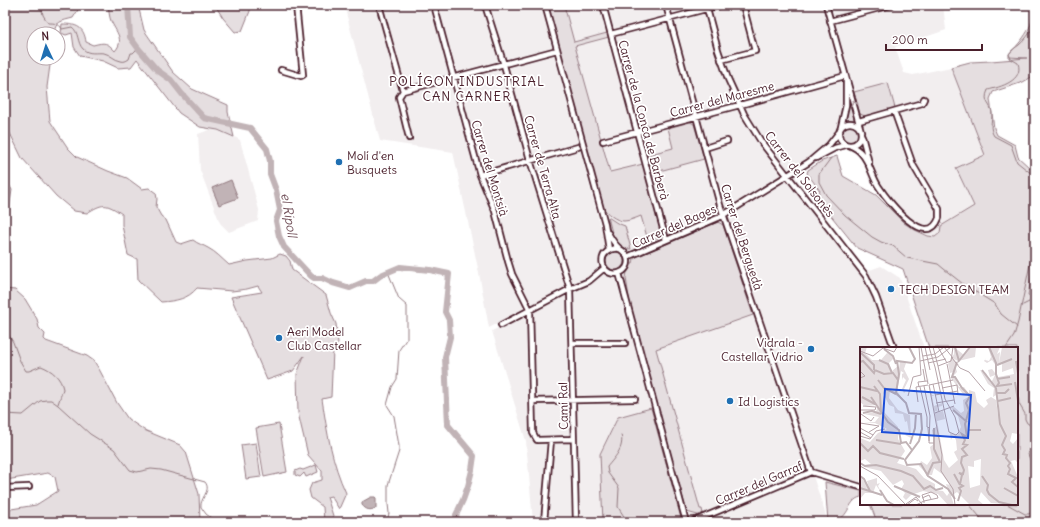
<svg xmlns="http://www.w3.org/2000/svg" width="1040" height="527" viewBox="0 0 1040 527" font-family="Delius,sans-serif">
<rect width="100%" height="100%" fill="#fff"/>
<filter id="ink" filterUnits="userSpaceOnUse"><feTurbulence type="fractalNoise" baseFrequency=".025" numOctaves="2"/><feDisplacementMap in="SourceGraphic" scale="8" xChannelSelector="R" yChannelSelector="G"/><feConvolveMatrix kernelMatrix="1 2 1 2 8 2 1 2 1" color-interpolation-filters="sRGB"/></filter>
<g filter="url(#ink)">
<!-- built -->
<path fill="#f2eeef" d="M344 5H541L605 243 604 249 597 268 592 274 489 328 479 273 453 152 380 141Z
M550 5H943L946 30 895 47 904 73 913 75 951 67 985 155 956 169 974 206 941 226V233L935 237 928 236 915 230 904 223 886 206 870 181 865 168V163L862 157 857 151 848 147 838 148 798 174 796 178 867 271 881 266 900 278 924 348H861V491L826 482 813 476 828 522H691Z
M212 129 224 131 240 140 259 210 258 221 229 232 220 223 200 170 198 134Z
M602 270 615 276 651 408 618 417 600 454 603 522H533L526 441 492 331 580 285Z"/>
<!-- green -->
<path fill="#e5dee0" stroke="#987e86" d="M5 5H81L73 18C62 21 55 21 54 34H34V58H51L47 87 50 121 68 148 77 157 108 171 127 178 142 189 149 188 156 193 157 199 156 207 161 216 166 220 176 242 181 244 193 240C198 244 203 245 208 248 216 252 222 259 229 265L247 261 272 258 280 254 286 256 290 261 292 270 326 295 331 313 336 324 338 343 333 350 331 397 322 399C327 432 332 463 346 493L339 509 331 496 327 497 335 522H324L323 507 311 498 309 490 312 483 322 480V471L308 455 298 413 297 374 304 356 293 371 267 380 231 297 262 292 258 286 247 289 232 291 197 288C188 299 176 301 161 302L138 280 137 259 128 255 122 225V214C106 203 103 203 87 213L74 211 56 196 22 158 5 123Z
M108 5H147L139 9 144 30 173 72 192 89 228 105V112L234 137 218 130 200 127 179 113 137 59 131 67 118 68 103 61 80 56 74 47 72 33 66 35 61 33 62 24C77 24 84 27 86 42L93 45C105 42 107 42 115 51 125 40 116 32 111 21 109 16 109 10 108 5Z
M215 5H250V11L242 31 235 32 223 18Z
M547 5H564L574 42 607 33 609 37 575 46 610 172 643 164 661 232 660 237 646 243 647 237 641 216C636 218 629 221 624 221 616 221 606 213 602 206Z
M1030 5H1035V75L1023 82 993 92 990 99 994 128 997 135 1015 145 1018 157 1029 167 1035 176V260L1028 295 1035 296V522H877L870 504H1017V348H929L903 269 857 248 816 197 820 191 807 173 808 170 822 161 837 156 843 176 876 195 904 223 915 230 928 236 935 237 940 233 941 226 974 206 956 168 985 155 951 67 970 62 991 61 1027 58 1009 57V54C1020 43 1040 21 1030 5Z
M888 83 895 108 865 116 860 114 854 92Z
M849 100H850L856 122 846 121Z
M690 122 694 124 704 159 652 173 647 155 673 148 668 128Z
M840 134a10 10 0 1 1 20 0a10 10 0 1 1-20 0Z
M5 178 12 190 8 215 5 216Z
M608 217 617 223 625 226 631 249C613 249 612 231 608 217Z
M718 222 723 225 753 315 656 349 700 509H702L703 514 701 516 687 512 635 326 630 304 626 278 627 272 631 264H633L634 258Z
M606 261a9 9 0 1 1 18 0a9 9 0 1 1-18 0Z
M5 289 15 290 25 299 37 319 39 328 45 334 44 339 46 341 87 356 94 361 99 369 117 403 128 419 144 430 180 445 186 452 199 494 200 522H5V510L36 505 58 491 55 477 48 473 6 480 5 478Z
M651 408 682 522H603L600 454 618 417Z
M279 424 287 472 264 477 256 428Z
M256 443 261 477 246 479 241 445Z
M316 465 318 472 306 477 304 473 300 477 295 475V471L300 469 303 470Z
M825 482 861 491V497C846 500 851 522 828 522Z"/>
<!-- water -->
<path fill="#c1b3b6" stroke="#91787e" d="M231 180 238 198 219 205 212 188Z
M371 497H375L376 498V508C370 511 366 510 362 505V502Z"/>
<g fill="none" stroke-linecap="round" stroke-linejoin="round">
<!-- stream -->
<path stroke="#91787e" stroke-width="1" d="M41 5 43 15 48 23C54 23 59 23 62 29L72 27C79 32 77 43 83 49 89 55 96 52 104 53 110 54 114 60 121 61 124 62 126 61 129 59L131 53H133L138 48
M1032 5 1035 16
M1035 20C1033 30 1027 38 1019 45 1015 48 1011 50 1009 54L1011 59 1018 63C1024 81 1000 87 988 90 982 103 992 104 992 114 992 122 989 128 994 136L1011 145 1017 162 1032 174 1035 181
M831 158 819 174V182L826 195 845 215 872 237 881 242 893 246 907 258 938 264 944 269 963 284 995 304 1001 314 1017 327
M1023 305 1031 301H1035
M5 329 13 342 20 361 26 371H29L41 366C52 370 61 378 63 389L58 404
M1006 348 1014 336 1018 322 1035 240
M1017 382 1019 404 1025 414V419L1027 423 1035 428
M5 414 23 415 40 401 46 400H51L58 405 90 434 114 449 130 470 137 472 151 469 161 470 205 482C212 491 200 497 201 507L206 514 216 522
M621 435C625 448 614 458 607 467L608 473 619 488 618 507 625 518 626 522
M1035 443 1031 446 1028 454 1035 473
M969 504 984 522
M1007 504 1025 514H1029L1033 511V503L1035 482
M387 522 389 513 388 504V485L399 451V446L394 416 387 405 392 387 397 379 399 350 407 338V306L399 299 388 272"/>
<!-- river -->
<path stroke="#c1b3b6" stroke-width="6" d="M128 5 130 37 138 48 157 70 171 80 182 94 204 118 250 128 267 149 270 161V174L276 190 280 210 276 221 279 236 284 247 311 276 314 278H322L333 283 350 288 366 281H373L381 275 400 267 430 270 449 274 445 312 449 320 450 337 445 357 448 425 474 456C472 477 466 496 456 515L458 522"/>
<defs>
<path id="minor" d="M379 5 403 91
M434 5 471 142 480 175 495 211 508 261 512 274 530 310 533 433 537 440 573 439
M485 5 504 65 530 160 570 289 576 522
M545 5 605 224 609 250
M603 5 666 240
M666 5 720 205 811 472
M706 5 718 50 728 79 744 114 762 143 866 276 876 297 894 348
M826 5 861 131
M830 21 891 5
M611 34 721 5
M721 60 755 51 743 5
M281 70 301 76 303 75 296 5
M403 91 557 50
M403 91 399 97 409 138
M859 121 922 103 924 99
M839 134a11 11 0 1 1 22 0a11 11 0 1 1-22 0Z
M841 127 846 105V80
M862 136 869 163
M603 141 740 105 845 76
M849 145C854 147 859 150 862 154 870 163 872 177 879 187 888 201 927 251 939 218V209L913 165 894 111
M705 148 727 141
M816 158 835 148 846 145
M480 175 578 147
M608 233C611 238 614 244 619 248 622 251 626 252 627 257 633 273 608 281 603 265 600 254 610 247 620 249
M627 257 718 218 735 208 809 162 829 145 840 131
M619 273 686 522
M501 325 570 289 589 281 602 270 605 269
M572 343H625
M532 401 635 399
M811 472 861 487
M5 488 29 487
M544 522 551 440
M692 522 811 472"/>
</defs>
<!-- minor casing -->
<use href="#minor" stroke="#4a1f2b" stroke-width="8"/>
<!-- minor -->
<use href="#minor" stroke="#fff" stroke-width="4.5"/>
</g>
<!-- one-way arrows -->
<defs><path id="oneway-chevron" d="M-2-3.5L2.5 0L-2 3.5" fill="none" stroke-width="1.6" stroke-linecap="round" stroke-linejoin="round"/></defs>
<use stroke="#ae9aa0" href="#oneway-chevron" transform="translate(854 103) rotate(-105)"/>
</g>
<!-- markers -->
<g fill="#1f6fb2" stroke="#fff" stroke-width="1.5">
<circle cx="339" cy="162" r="4"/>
<circle cx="891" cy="289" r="4"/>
<circle cx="279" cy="338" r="4"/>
<circle cx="811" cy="349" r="4"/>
<circle cx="730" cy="401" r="4"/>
</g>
<g text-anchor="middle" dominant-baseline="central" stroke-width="3.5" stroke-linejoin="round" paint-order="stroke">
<!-- street labels -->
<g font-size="12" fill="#4a1f2b" stroke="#fff">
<text transform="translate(722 99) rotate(-15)">Carrer del Maresme</text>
<text transform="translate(644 120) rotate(75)">Carrer de la Conca de Barberà</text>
<text transform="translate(543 167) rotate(74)">Carrer de Terra Alta</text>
<text transform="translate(490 168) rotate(73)">Carrer del Montsià</text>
<text transform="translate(800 174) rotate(52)">Carrer del Solsonès</text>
<text transform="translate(674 226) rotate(-24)">Carrer del Bages</text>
<text transform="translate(742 237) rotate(72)">Carrer del Berguedà</text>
<text transform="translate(563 406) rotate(-91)">Camí Ral</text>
<text transform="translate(759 483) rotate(-23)">Carrer del Garraf</text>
</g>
<!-- poi labels -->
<g font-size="12" fill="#4a1f2b" stroke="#fff" text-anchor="start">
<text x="347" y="155">Molí d'en<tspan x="347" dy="14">Busquets</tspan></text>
<text x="899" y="289">TECH DESIGN TEAM</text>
<text x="287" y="331">Aeri Model<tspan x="287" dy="14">Club Castellar</tspan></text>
<text x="803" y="342" text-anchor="end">Vidrala -<tspan x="803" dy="14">Castellar Vidrio</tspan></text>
<text x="738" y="401">Id Logistics</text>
</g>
<!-- neighbourhood labels -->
<g font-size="13" letter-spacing="1" fill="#4a1f2b" stroke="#fff">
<text x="467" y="81">POLÍGON INDUSTRIAL<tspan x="467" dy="15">CAN CARNER</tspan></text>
</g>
<!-- water labels -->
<g font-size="13" font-style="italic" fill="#74535c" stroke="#fff">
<text transform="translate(289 215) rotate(81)">el Ripoll</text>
</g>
</g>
<!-- overview -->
<g transform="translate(860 347)">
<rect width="158" height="158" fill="#fff"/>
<path d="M0 0H7L5 6 12 13H21L27 6 33 8V12L29 16 32 24 38 19 39 22 40 14 46 16 44 22 49 32 44 42 46 44 44 46 42 42 46 33 43 30 42 33V27L44 26 41 24 37 44 44 54 30 44 29 51 38 63 50 68 51 91 45 88 49 86 47 74 45 75 43 67 35 66 34 60 29 58 23 46 24 65 38 80V92L45 104 37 116 56 122 64 131 75 137V143L83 144 87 149 89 146 86 137 90 138 82 127 74 121 72 128H68L59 119 61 114 67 118 72 111 70 100 74 97 72 83 77 79 67 27 72 48H75L72 49 74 59 82 56V59L77 60 78 65 75 64 76 66 83 64 85 72 77 74 84 113 89 121 98 113 94 105 97 103 96 93 93 88 91 93 90 86 97 88 101 80 98 69 91 61 93 59 101 66 104 64 103 53 110 49 103 47 91 31 93 25 90 26 88 17 94 7V0L104 8 110 0H116L115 10 98 14 94 12 99 18H95L97 25 94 28 99 40H104L109 47V43L115 45 117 55 124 61 128 57 126 53 131 50 136 53 138 68 139 57 136 48 133 50 134 41 128 37 120 23 126 26 131 36 135 28 130 30 128 23 132 22 138 30 154 27 153 21 142 25V17L136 19 132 13 127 16 124 14 126 11 125 13 129 14 131 10 128 0H140L137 7 140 5 139 16 142 0H158V87L152 86 150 94 153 97 158 91V116L155 113 151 114 158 130V158L131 156 121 145 118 153 124 158H110L97 145 91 149 94 158H88L78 147 63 144 51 148 46 153 43 150 45 146 41 142 44 137 42 133 33 138 21 124 4 120 3 118 11 117 5 112 0 114V91L10 95 18 86 27 82 15 76 4 75H15L19 70 4 67 16 65 18 58 5 59 0 55ZM121 112 120 138 110 141 108 119 114 120V114ZM0 129 9 141 7 134 17 131V137L20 136 18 139 24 150 16 138 13 146H5L0 152Z" fill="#e5dee0" fill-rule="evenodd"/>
<path fill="none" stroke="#c1b3b6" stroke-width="2" d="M49 0 55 12 52 16 37 14 39 27 36 46 46 56 49 66 61 67 62 82 59 94 45 113 47 118 61 117 68 129 88 142 95 152M95 0 99 14M129 0 136 16V27L139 36 136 40M24 2 33 9 36 17M1 6 14 18V23M19 13 28 17 32 26M156 14 158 26M0 15 3 14 14 26 15 23 24 27 33 26 38 33M97 15 92 30H95L102 41M98 15 110 0M137 18 152 12M122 23 136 41M137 32 150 30M18 33 24 41 36 47M155 35 158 54M14 39 20 47 21 65M137 39 152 37M0 40 17 44M136 41 140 77 146 89 142 98 145 103 143 107 147 108 146 111 150 116 148 119 150 122 148 127 156 131 152 135 158 140M137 46H145L149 42M2 50 15 57M11 50 28 75 39 83 41 96 46 95 52 103M138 54 151 51M93 63 107 75M3 66 12 64 21 67M108 83H121M16 93 41 97M0 96 8 104 13 99 20 106 44 112M50 97 55 81 56 66M0 116 5 119 16 118 41 124 53 129 64 142 70 139 76 143 83 141M94 127 100 138M0 129 4 132 10 144M67 129 73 116 80 115 74 102V81M122 129 128 138 127 143 129 147 139 155 152 158M34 139 60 150M0 141 22 148M144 141 158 149M20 143 27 154 34 158M98 154 101 144 99 141 103 139 100 137 102 128 99 126 103 127 104 123 101 116 102 110 107 108 102 102 107 98 103 97 105 93 102 87 107 90 105 77 109 63 106 56 110 49 102 41"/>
<path fill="none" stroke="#b7a5aa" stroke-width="1" d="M59 0 61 28M61 0 68 37M65 0 70 23M69 0 75 20M73 0 78 19M78 0 87 16M84 0 93 11M0 4 13 9 23 1 34 5 37 0M63 9 75 7 84 0M92 11 100 21 109 25 125 44M60 14 78 10 91 0M68 16 86 12M87 17 95 57M78 19 85 52 95 70 99 85 96 88 89 85M78 19 91 14 93 0M75 20 89 85M63 22 65 34M0 24 5 29 0 31M73 37 79 65M69 38 82 108 81 124 93 142 95 158M69 38 93 33M64 39 70 69 69 96H74M59 40 58 35 67 34M60 40 67 70V80L70 81M82 41 97 38 98 47M75 48 98 44M48 49 53 30 61 28M58 55 56 40 68 38M76 56 94 53M3 59 16 60M0 63H15L16 60M75 66 94 59M1 67 11 74 14 70M0 76 19 79 9 85M0 81 13 88M68 81 69 94M0 85 11 91M0 89 10 92 16 84 25 82M0 119 18 129 46 158M62 151 69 148 71 152M46 157 56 150 62 157M47 158 55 152 58 154M56 158 64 154 78 151 77 148 71 145 62 148 64 154V156"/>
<path fill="#1d4ed8" fill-opacity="0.15" stroke="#1d4ed8" stroke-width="2" d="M25 42 111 48 108 91 22 85Z"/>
<rect width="158" height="158" fill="none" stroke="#4a1f2b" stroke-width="2"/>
</g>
<!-- margin -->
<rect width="1040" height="527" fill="none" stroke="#fff" stroke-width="20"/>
<rect x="10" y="10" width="1020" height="507" fill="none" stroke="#4a1f2b" stroke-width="1.5" filter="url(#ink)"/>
<!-- north arrow -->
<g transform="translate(46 46) rotate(356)"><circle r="19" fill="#ffffff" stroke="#b7a5aa"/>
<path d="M0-3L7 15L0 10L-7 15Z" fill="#1f6fb2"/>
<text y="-6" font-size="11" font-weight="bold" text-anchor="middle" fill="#4a1f2b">N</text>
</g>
<!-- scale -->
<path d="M886 44v6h96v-6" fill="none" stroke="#4a1f2b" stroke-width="2"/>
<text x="892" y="44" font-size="12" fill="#4a1f2b" stroke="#ffffff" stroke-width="3" paint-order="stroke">200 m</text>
</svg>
